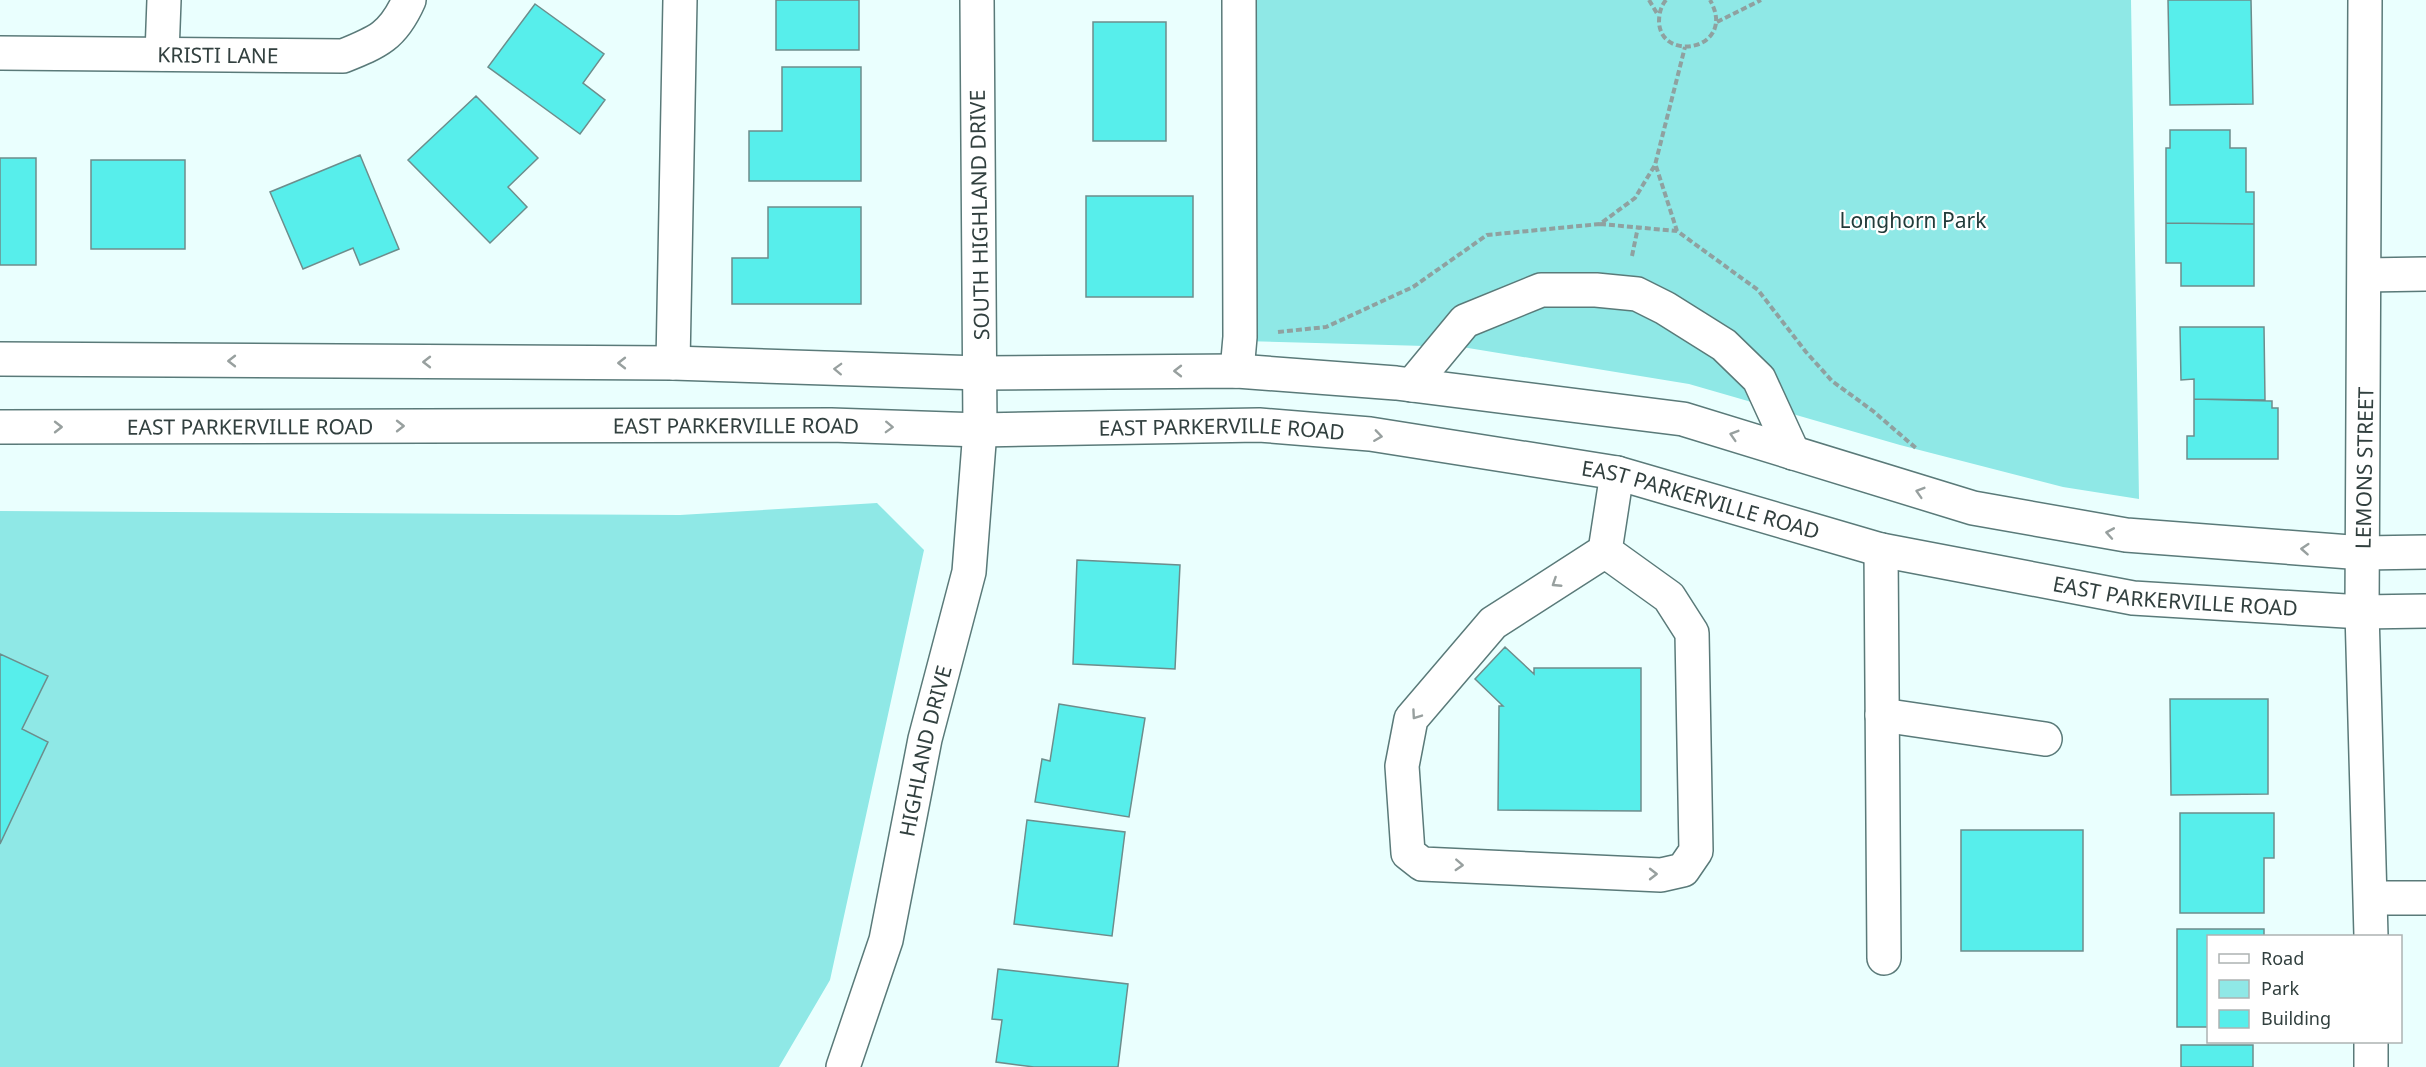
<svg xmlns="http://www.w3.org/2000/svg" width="2426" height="1067" viewBox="0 0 2426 1067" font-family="'Noto Sans',sans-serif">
<rect width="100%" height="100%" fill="#eafffe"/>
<!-- green -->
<path fill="#8fe8e6" d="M1247 0H2131L2139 499 2063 487 1900 445 1689 384 1462 347 1244 341Z
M877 503 924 550 830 980 779 1067H0V511L680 515Z"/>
<!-- building -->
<path fill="#57eeeb" stroke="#6d8d8c" stroke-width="1.5" d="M776 0H859V50H776Z
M2168 0H2251L2253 104 2170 105Z
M535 4 604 54 583 83 605 100 580 134 488 67Z
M1093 22H1166V141H1093Z
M782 67H861V181H749V131H782Z
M476 96 538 158 508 187 527 207 490 243 408 160Z
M2170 130H2230V148H2246V192H2254V224L2166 223V148H2170Z
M360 155 399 249 360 265 353 248 303 269 270 192Z
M0 158H36V265H0Z
M91 160H185V249H91Z
M1086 196H1193V297H1086Z
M768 207H861V304H732V258H768Z
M2166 223 2254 224V286H2181V263H2166Z
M2180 327H2264L2265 400 2194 399V379L2181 380Z
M2194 399 2272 401V408H2278V459H2187V436H2194Z
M1077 560 1180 565 1175 669 1073 664Z
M1505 647 1534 674V668H1641V811L1498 810 1499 706H1503L1475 679Z
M0 654 48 676 22 729 48 742 0 844Z
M2170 699H2268V794L2171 795Z
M1059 704 1145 718 1129 817 1035 802 1042 759 1050 761Z
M2180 813H2274V858H2264V913H2180Z
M1027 820 1125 832 1112 936 1014 924Z
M1961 830H2083V951H1961Z
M2177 929H2264V936H2208V1027H2177Z
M998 969 1128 984 1118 1067H1034L996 1062 1002 1020 992 1019Z
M2181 1045H2253V1067H2181Z"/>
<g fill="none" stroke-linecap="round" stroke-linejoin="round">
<defs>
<g id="minor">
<path d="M2365 0 2362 612 2371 936"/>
<path id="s1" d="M0 53 343 56C378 42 393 36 409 0"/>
<path d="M162 54 164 0"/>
<path d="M2365 275 2426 274"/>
<path d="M673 363 680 0"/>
<path d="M1237 371 1240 337 1239 0"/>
<path d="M1412 385 1465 321 1541 290H1596L1637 294 1665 308 1724 345 1759 379 1793 453"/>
<path d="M1881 550 1884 958"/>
<path d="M1605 551 1669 597 1692 633 1696 851 1683 870 1661 875 1422 864 1408 853 1402 766 1411 719 1493 623 1605 551 1617 473"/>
<path d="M1882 715 2045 739"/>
<path d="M2371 898H2426"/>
<path d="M2371 1042V1067"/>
<path id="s2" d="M843 1067 886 940 925 739 969 572 980 430 977 0"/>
</g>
<g id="major">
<path d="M0 359 673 363 980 373 1237 371 1396 383 1683 419 1973 508 2126 535 2363 553 2426 552"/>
<path id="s3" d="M0 427 831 425 980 430 1259 425 1370 434 1617 473 1881 550 2133 598 2362 612 2426 611"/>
</g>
</defs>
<!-- minor casing -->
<use href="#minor" stroke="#5a7a79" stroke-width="36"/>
<!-- major casing -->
<use href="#major" stroke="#5a7a79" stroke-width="36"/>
<!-- path -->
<path stroke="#8fa1a0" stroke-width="4" stroke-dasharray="6 3" stroke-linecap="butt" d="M1649 0 1658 15
M1666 0C1661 6 1659 13 1659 22 1661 64 1738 49 1710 0
M1717 22 1761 0
M1656 166 1677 231
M1600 224 1677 231 1758 290 1806 352 1832 381 1873 411 1917 449
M1632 256 1638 227
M1278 332 1326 327 1413 287 1487 235 1600 224 1635 198 1655 165 1685 47"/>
<!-- minor -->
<use href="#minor" stroke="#fff" stroke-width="33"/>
<!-- major -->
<use href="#major" stroke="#fff" stroke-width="33"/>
</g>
<!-- one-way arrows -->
<defs><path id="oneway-chevron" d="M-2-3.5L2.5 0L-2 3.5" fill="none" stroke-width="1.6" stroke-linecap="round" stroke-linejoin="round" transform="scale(1.5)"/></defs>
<g stroke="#98a09f">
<use href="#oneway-chevron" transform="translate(232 361) rotate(-180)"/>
<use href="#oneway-chevron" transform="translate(427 362) rotate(-180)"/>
<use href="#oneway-chevron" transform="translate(622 363) rotate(-180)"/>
<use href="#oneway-chevron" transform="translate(838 369) rotate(-178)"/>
<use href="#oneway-chevron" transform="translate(1178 371) rotate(180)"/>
<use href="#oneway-chevron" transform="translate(400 426)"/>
<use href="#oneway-chevron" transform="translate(58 427)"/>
<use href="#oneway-chevron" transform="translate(889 427) rotate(2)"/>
<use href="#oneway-chevron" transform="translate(1734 435) rotate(-163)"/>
<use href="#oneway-chevron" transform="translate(1378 436) rotate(8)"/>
<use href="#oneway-chevron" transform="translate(1920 492) rotate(-163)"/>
<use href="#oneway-chevron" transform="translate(2110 533) rotate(-170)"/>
<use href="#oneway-chevron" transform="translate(2305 549) rotate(-176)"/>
<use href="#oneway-chevron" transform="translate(1556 583) rotate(147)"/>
<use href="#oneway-chevron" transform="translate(1416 715) rotate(125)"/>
<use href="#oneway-chevron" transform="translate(1459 865) rotate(3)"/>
<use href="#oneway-chevron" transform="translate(1653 874)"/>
</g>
<g text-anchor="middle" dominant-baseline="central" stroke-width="4.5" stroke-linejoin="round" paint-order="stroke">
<!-- street labels -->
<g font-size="21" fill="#32403f" stroke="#fff">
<text stroke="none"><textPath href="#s1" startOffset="218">KRISTI LANE</textPath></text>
<text transform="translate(979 215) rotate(-91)">SOUTH HIGHLAND DRIVE</text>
<text stroke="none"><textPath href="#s3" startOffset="250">EAST PARKERVILLE ROAD</textPath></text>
<text stroke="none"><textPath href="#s3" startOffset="736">EAST PARKERVILLE ROAD</textPath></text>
<text stroke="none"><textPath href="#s3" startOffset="1222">EAST PARKERVILLE ROAD</textPath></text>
<text transform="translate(2364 468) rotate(-89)">LEMONS STREET</text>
<text stroke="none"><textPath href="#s3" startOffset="1708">EAST PARKERVILLE ROAD</textPath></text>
<text stroke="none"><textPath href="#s3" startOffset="2194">EAST PARKERVILLE ROAD</textPath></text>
<text stroke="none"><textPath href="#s2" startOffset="327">HIGHLAND DRIVE</textPath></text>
</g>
<!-- park labels -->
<g font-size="21" fill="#223b3a" stroke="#fff">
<text x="1913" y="220">Longhorn Park</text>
</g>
</g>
<!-- legend -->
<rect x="2207" y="935" width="195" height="108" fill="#ffffff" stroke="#adb3b2" stroke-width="1.5"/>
<rect x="2219" y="954" width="30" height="9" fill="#ffffff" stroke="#adb3b2" stroke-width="1.5"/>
<text x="2261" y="965" font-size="18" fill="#32403f">Road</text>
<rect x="2219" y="980" width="30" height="18" fill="#8fe8e6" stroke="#adb3b2" stroke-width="1.5"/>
<text x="2261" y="995" font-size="18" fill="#32403f">Park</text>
<rect x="2219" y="1010" width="30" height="18" fill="#57eeeb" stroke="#adb3b2" stroke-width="1.5"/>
<text x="2261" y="1025" font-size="18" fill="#32403f">Building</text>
</svg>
